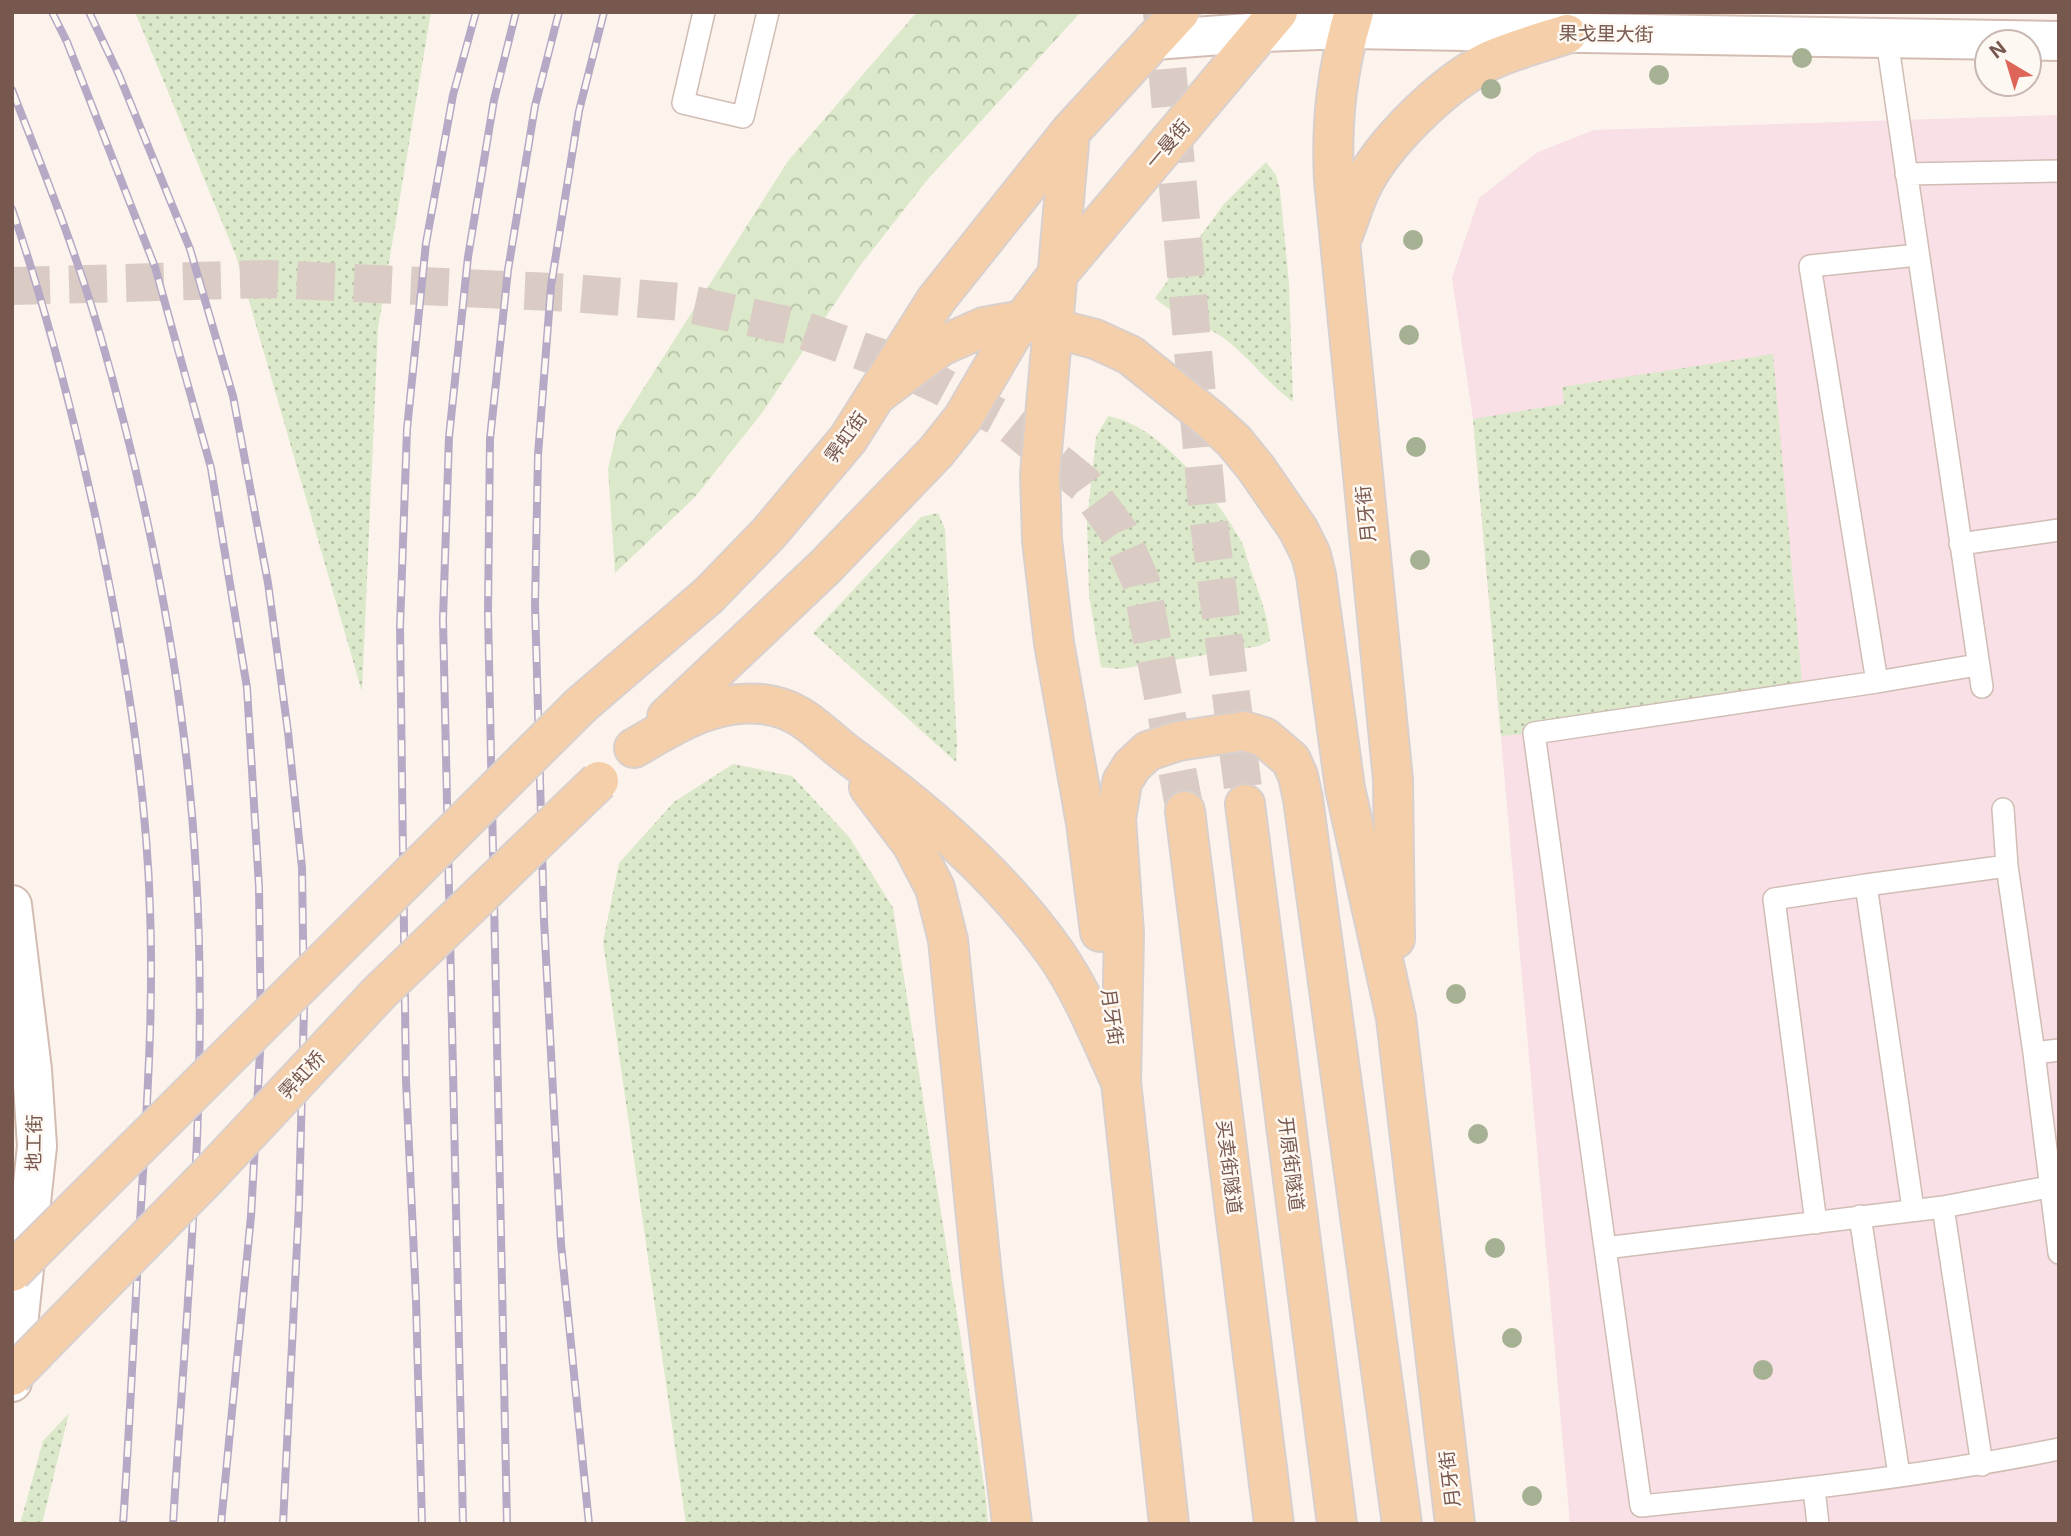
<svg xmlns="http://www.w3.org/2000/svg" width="2071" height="1536" viewBox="0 0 2071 1536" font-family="Inter,'Noto Sans SC',sans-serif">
<defs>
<pattern id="grass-dots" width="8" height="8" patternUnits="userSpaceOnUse" patternTransform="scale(1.75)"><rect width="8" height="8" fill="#dbe9ca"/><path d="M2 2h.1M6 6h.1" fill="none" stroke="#b6c0a6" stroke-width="1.8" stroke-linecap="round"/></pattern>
<pattern id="park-crowns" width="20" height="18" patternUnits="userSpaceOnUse" patternTransform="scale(1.75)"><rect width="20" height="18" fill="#dbe9ca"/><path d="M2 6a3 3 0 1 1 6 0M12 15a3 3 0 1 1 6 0" fill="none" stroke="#b6c0a6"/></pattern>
</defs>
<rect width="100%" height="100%" fill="#fcf3ec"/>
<!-- medical -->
<path fill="#f9dfe6" d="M2059 115V1524H1570L1473 419 1452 278 1479 198 1538 152 1594 130Z"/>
<!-- grass -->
<path fill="url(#grass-dots)" d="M135 12H431L378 328 362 692 236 256Z
M1266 162 1276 175 1280 190 1289 283 1293 402C1268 384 1250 358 1225 339 1204 323 1175 317 1155 298L1224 204Z
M1773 354 1803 693 1534 733 1501 736 1473 419 1564 404 1562 387Z
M1108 416C1160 425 1218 498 1242 543 1246 551 1247 560 1250 568 1259 593 1268 615 1270 641L1259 646 1120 669 1101 667 1089 595 1087 522 1096 437Z
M938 513 945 529 957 744 956 762 813 633 921 517Z
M733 764 792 776 849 837 893 908 986 1498 988 1524H686L603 942 619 863 674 802Z
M69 1413 42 1524H20L43 1441Z"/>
<!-- park -->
<path fill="url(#park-crowns)" d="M917 12H1081L928 179 859 267 762 413 695 497 615 573 608 469 617 430 788 161Z"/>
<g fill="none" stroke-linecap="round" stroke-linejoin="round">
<!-- secondary-tunnel -->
<path stroke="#daccc5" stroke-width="38" stroke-dasharray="38 19" stroke-linecap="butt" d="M1162 12 1208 515 1245 804
M12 286 269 279 573 293 680 302 791 326 881 358 939 385 1009 423 1084 484 1119 532 1141 582 1185 811"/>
<defs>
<path id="service" d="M704 12 683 103 743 117 768 12
M1887 40 1982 687
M1906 174 2059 171
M1918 255 1810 266 1877 682 1977 665
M1960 544 2059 530
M2003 809 2007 866
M2034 1053 2059 1050
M2059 1185 1943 1207 1605 1248 1641 1506C1781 1492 1921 1477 2059 1449
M1943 1207 1982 1465
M1913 1209 1866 885 2007 866 2034 1053 2059 1253
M1860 1216 1899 1475
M1816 1223 1774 899 1866 885
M1605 1248 1534 733 1877 682
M1814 1489 1818 1524"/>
<path id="secondary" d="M1154 40 1262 32 1349 29 2059 41
M12 905 32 1070 37 1146 12 1382"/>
<path id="primary" d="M1354 12C1337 69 1331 121 1334 180L1393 780 1395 939
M1070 132 1040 474 1042 540 1054 643 1086 823 1100 932
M1343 235C1349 220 1353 205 1360 190 1381 144 1445 82 1491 60 1516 49 1542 42 1567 34
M875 396 941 346 984 327 1022 320 1095 339 1130 355 1211 420 1234 441 1256 468 1298 529 1311 555 1316 575 1345 788 1396 1018 1455 1524
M581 705 709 595 769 533 848 439 936 300 1070 132 1180 12
M667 717 825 567 936 452 963 418 1011 336 1057 275 1278 12
M634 748C674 725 713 699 762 704 804 709 818 733 851 757 927 812 1001 876 1056 954 1083 993 1101 1039 1121 1082L1169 1524
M869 787 912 844 935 888 948 940 982 1276 1012 1524
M1245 804 1337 1524
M1185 811 1274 1524
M1121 1082 1124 933 1116 819 1122 782 1132 766 1148 751 1178 741 1244 731 1264 737 1291 760 1298 776 1303 799 1402 1524"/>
</defs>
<!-- service casing -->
<use href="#service" stroke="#d0bdb4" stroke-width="24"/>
<!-- secondary casing -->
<use href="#secondary" stroke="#d3bcb1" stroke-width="42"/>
<!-- primary casing -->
<use href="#primary" stroke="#d9d0ce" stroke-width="42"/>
<!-- service -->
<use href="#service" stroke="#fff" stroke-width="21"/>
<!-- secondary -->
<use href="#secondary" stroke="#fff" stroke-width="38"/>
<!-- primary -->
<use href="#primary" stroke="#f5cfa9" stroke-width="38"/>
<defs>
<path id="rail" d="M52 12 67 42 155 267 211 468 247 688 259 887 261 1034 251 1216 221 1524
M89 12 119 75 190 249 233 396 268 583 288 732 302 868 304 1007 299 1205 283 1524
M12 90C44 172 77 254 101 338 151 512 186 692 196 872 209 1087 186 1309 173 1524
M12 209C47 311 73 414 96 519 123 647 146 778 150 909 154 1014 146 1118 140 1223 134 1323 130 1424 123 1524
M422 1524 416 1299 406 1081 400 627 407 429 426 243 453 95 476 12
M463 1524 443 620 449 437 468 257 494 100 516 12
M507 1524 488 612 490 439 508 270 535 106 559 12
M589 1524 561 1244 544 920 535 605 538 455 551 286 579 111 604 12"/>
</defs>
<!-- rail casing -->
<use href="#rail" stroke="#b5a9c6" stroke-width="8"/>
<!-- rail -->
<use href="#rail" stroke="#fef8f2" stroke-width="5" stroke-dasharray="16" stroke-linecap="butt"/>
<defs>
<path id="primary-bridge" d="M12 1272 581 705
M12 1376 209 1175 379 993 599 781"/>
</defs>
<!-- primary-bridge casing -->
<use href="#primary-bridge" stroke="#d9d0ce" stroke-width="42" stroke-linecap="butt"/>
<!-- primary-bridge -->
<use href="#primary-bridge" stroke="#f5cfa9" stroke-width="38"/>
</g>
<!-- trees -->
<g fill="#a5b192">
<circle cx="1802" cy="58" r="10"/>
<circle cx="1659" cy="75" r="10"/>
<circle cx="1491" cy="89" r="10"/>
<circle cx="1413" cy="240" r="10"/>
<circle cx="1409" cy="335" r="10"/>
<circle cx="1416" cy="447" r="10"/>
<circle cx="1420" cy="560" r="10"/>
<circle cx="1456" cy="994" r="10"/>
<circle cx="1478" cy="1134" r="10"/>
<circle cx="1495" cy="1248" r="10"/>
<circle cx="1512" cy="1338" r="10"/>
<circle cx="1763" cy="1370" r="10"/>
<circle cx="1532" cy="1496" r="10"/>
</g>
<g text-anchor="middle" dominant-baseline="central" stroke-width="5" stroke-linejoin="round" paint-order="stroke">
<!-- street labels -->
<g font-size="19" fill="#76584f" stroke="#fef8f2">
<text transform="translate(1606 34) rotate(1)">果戈里大街</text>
<text transform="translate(1168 144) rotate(-50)">一曼街</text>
<text transform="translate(846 437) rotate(-54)">霁虹街</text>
<text transform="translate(1366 514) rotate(-96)">月牙街</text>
<text transform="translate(1112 1017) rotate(82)">月牙街</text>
<text transform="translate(302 1075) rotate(-47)">霁虹桥</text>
<text transform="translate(34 1143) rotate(-89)">地工街</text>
<text transform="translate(1291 1164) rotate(83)">开原街隧道</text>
<text transform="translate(1229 1167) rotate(83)">买卖街隧道</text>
<text transform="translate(1450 1479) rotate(-97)">月牙街</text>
</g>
</g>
<!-- border -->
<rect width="2071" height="1536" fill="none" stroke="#76584f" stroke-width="28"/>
<!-- north arrow -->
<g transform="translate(2008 63) rotate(322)"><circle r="33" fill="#fef8f2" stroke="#c8b8b1" stroke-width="2"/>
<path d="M0-5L12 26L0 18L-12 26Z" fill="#dd6659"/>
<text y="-10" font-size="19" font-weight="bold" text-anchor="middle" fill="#76584f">N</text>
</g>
</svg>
